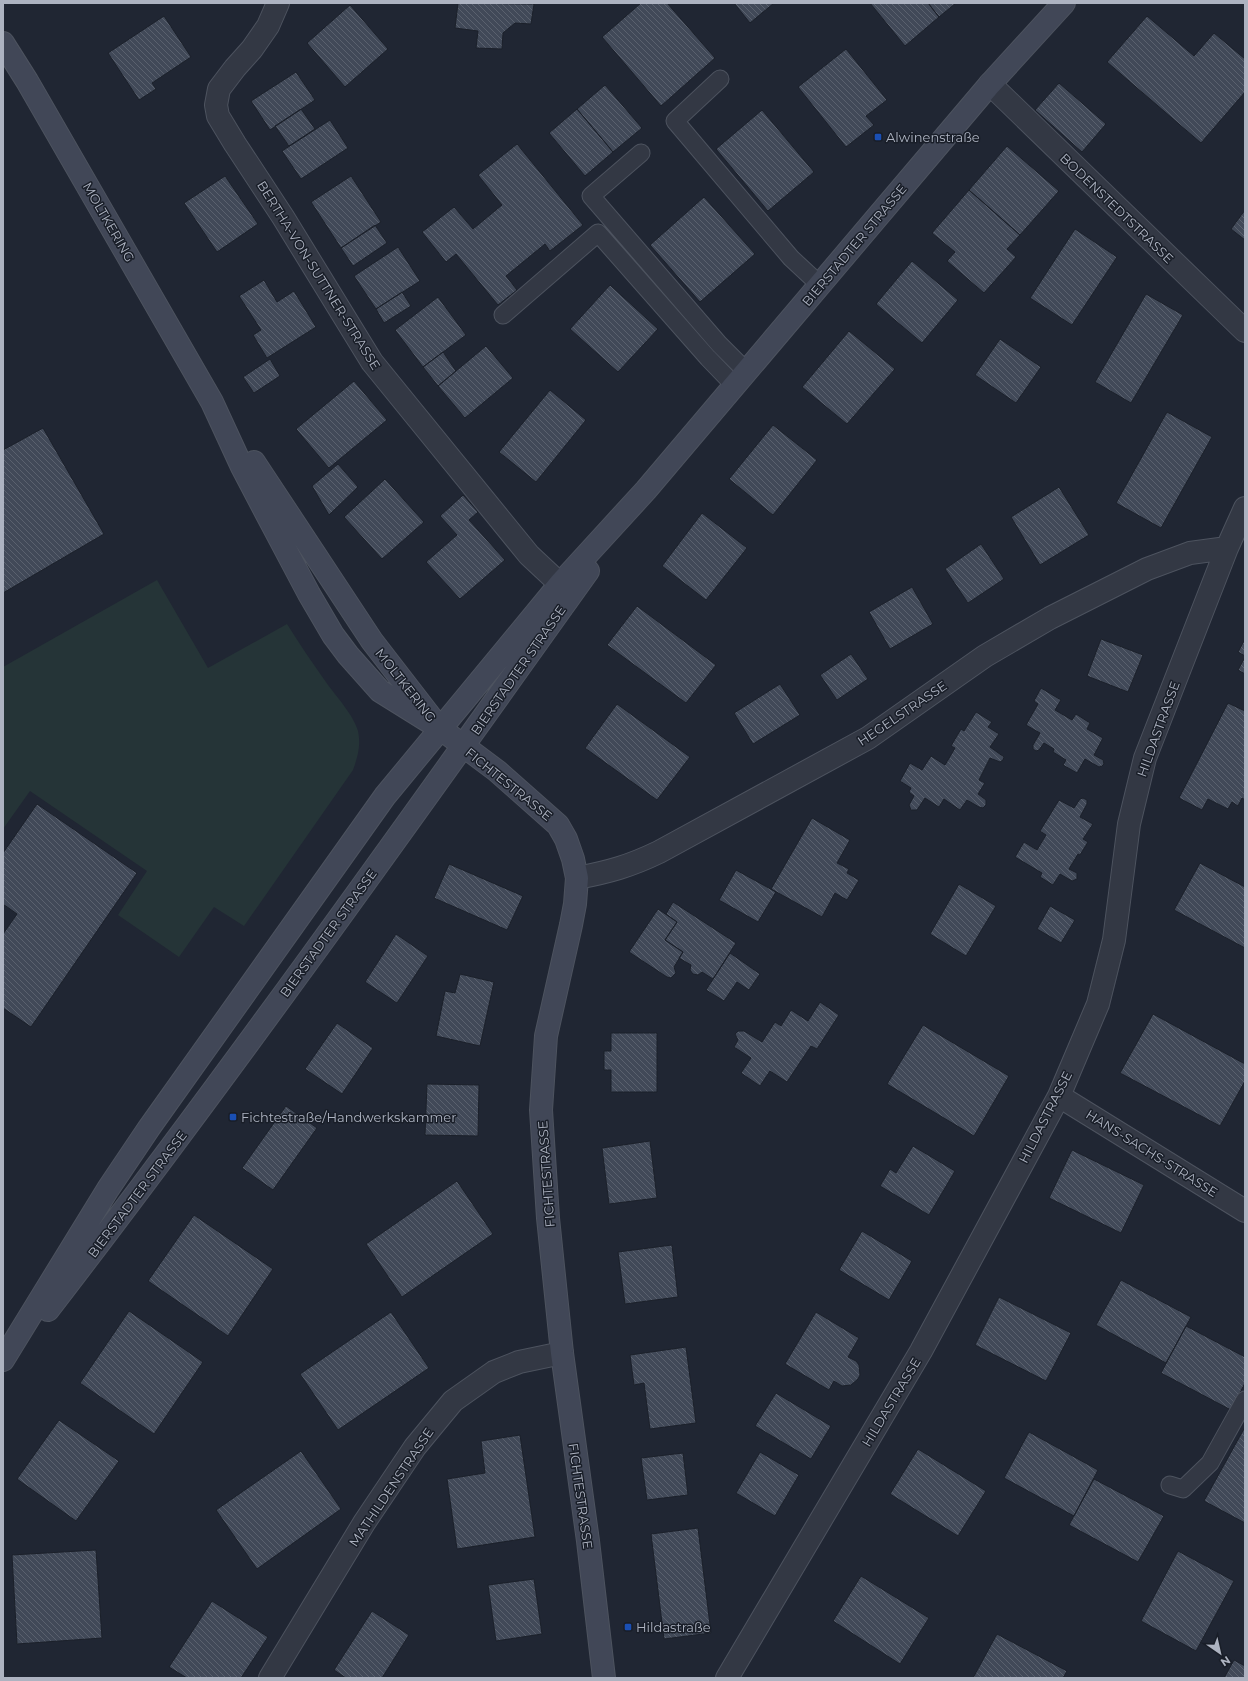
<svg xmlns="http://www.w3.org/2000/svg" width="1248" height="1681" viewBox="0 0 1248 1681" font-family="Montserrat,sans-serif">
<defs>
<pattern id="building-back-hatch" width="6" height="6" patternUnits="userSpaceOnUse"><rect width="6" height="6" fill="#414958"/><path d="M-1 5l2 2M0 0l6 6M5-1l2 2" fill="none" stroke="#5a616e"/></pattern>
</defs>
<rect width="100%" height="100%" fill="#202633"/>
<!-- grass -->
<path fill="#253437" d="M157 580 208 668 287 624C300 645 314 665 328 685 337 697 354 716 358 731 361 745 358 756 353 770L244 926 214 907 179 957 118 915 147 871 30 791 3 829V667Z"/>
<!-- building -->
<path fill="url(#building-back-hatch)" stroke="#1b202a" d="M458 3 534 4 531 24 515 23 503 33 502 49 476 48 478 31 455 28Z
M641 3H667L715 58 661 106 602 37Z
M734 3H774L750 23Z
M870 3H928L939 17 905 46Z
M928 3H956L939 17Z
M350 5 388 49 345 87 307 43Z
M164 16 191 57 152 83 156 89 139 100 108 53Z
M1147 16 1194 56 1214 33 1245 59V92L1201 143 1107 62Z
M846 49 887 100 866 116 874 125 846 147 798 87Z
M296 72 315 100 270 130 251 101Z
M1059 83 1106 124 1082 152 1035 110Z
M605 85 642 128 613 152 577 109Z
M301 109 315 129 289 146 275 126Z
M577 109 613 152 585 176 549 133Z
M762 110 814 172 768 211 716 149Z
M330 120 348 148 301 179 282 151Z
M517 144 583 225 550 251 545 244 506 276 517 290 498 305 456 254 446 262 422 232 454 207 473 229 502 205 478 175Z
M1007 146 1059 191 1020 235 969 190Z
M225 176 258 224 217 252 184 203Z
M351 176 381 222 341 248 311 202Z
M969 190 1020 235 1007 249 1016 257 984 293 947 261 955 252 932 233Z
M704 197 755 254 700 302 650 245Z
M1245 210V240L1231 229Z
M375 225 387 243 353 266 341 248Z
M1075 229 1117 257 1072 325 1030 298Z
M398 247 420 281 376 309 354 276Z
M912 261 958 300 922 343 876 304Z
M264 280 277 302 294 291 316 327 267 358 253 335 261 330 239 296Z
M610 285 658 329 618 372 570 329Z
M402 292 411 306 384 323 376 309Z
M1146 294 1183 315 1131 403 1095 382Z
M438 297 466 335 423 367 395 330Z
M849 331 895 369 847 424 802 387Z
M1000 339 1041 367 1016 403 975 375Z
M486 346 513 378 465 418 438 386Z
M443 352 456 371 438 386 423 367Z
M270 359 280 376 254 393 243 377Z
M354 381 387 420 329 468 296 429Z
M550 390 586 420 536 482 499 452Z
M1167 412 1212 437 1161 528 1116 503Z
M773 425 817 460 773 515 729 479Z
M43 428 104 534 3 593V450Z
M338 464 358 487 329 515 312 486Z
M385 479 424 522 382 559 344 517Z
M1059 487 1089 535 1040 565 1011 517Z
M463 495 478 512 469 520 505 560 460 599 426 562 457 535 440 516Z
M702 513 747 548 706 600 662 566Z
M981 544 1004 579 968 603 945 569Z
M912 587 933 624 890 649 869 612Z
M637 606 716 665 686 703 607 645Z
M1101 639 1143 655 1128 692 1087 676Z
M1245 639V656L1238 652Z
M851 654 868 679 837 700 820 675Z
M1245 657V674L1238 670Z
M780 684 800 715 753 744 734 713Z
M1041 688 1061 700 1055 710 1072 720 1076 714 1090 723 1087 729 1103 738 1094 755 1103 760 1104 764 1102 766 1099 767 1085 759 1077 773 1063 765 1066 760 1053 752 1054 749 1044 743 1039 750 1036 751 1033 749V745L1040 733 1026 725 1038 704 1034 701Z
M1228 703 1245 711V800L1242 798 1238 806 1232 802 1228 809 1208 799 1202 810 1179 798Z
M617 704 690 757 657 800 585 748Z
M976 712 992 722 988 727 999 734 990 747 1004 757 1003 760 1000 762 990 758 979 780 985 783 978 794 986 800V805L983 808 979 807 967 800 960 810 944 799 939 807 925 798 917 810H911L909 805 914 796 909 792 911 788 900 781 910 763 922 770 931 756 945 765 955 748 951 746 961 729 964 731Z
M1083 798 1087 800V804L1080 817 1093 824 1083 839 1088 842 1080 855 1078 854 1069 869 1077 873V879L1072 881 1060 874 1053 885 1040 877 1042 873 1015 857 1024 842 1037 850 1046 835 1040 831 1059 800 1074 808 1080 799Z
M37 804 137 873 31 1027 3 1008V934L17 914 3 904V853Z
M812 818 850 840 837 863 849 869 847 873 859 880 847 900 835 893 822 917 771 889Z
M1200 863 1245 887V948L1174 910Z
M449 864 523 896 507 930 434 898Z
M736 870 776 892 758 922 719 900Z
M959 884 996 906 966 956 930 934Z
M673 902 736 943 713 979 702 972 698 975 693 974 690 970 691 965 679 958 683 952 665 940 677 922 666 914Z
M1050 906 1075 920 1061 943 1037 929Z
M658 909 677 922 665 940 683 952 674 967 676 973 671 978 667 977 629 952Z
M396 934 428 956 397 1003 365 982Z
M730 953 760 974 749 990 737 982 724 1001 706 990Z
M460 974 494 982 480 1046 436 1036 445 991 455 993Z
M820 1002 839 1015 817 1049 811 1046 787 1082 770 1071 760 1086 741 1073 751 1058 734 1047 738 1040 735 1034 738 1031H744L762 1042 775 1022 781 1026 791 1010 808 1021Z
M1153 1014 1245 1064V1081L1220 1126 1120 1073Z
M337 1023 373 1048 342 1094 305 1069Z
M923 1025 1009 1076 974 1136 887 1084Z
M611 1033H657V1092H611V1070H604V1051H611Z
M427 1084 479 1085 478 1136 425 1135Z
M286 1106 317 1128 273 1190 242 1168Z
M650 1141 657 1198 609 1204 602 1148Z
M913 1146 955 1171 929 1215 880 1186 890 1169 896 1173Z
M1072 1150 1144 1185 1121 1233 1049 1198Z
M457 1181 493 1234 402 1297 366 1244Z
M194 1215 273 1269 228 1336 148 1281Z
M862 1231 912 1261 889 1300 839 1270Z
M672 1245 678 1297 625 1304 618 1252Z
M1121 1280 1191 1317 1166 1363 1096 1325Z
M999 1297 1071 1333 1046 1381 975 1345Z
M129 1311 203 1362 154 1434 80 1383Z
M391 1312 429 1368 338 1430 300 1374Z
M816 1312 859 1338 848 1357 856 1361 859 1365 860 1375 858 1379 851 1385 842 1386 834 1381 829 1390 785 1364Z
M1186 1326 1245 1357V1383L1231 1410 1161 1373Z
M686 1347 696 1423 650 1429 644 1383 634 1385 630 1355Z
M776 1393 831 1426 811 1459 755 1426Z
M59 1420 119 1461 76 1521 17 1479Z
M1245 1427V1523L1204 1501Z
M1029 1432 1098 1470 1074 1516 1004 1478Z
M520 1435 535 1537 457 1549 447 1479 485 1473 481 1441Z
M918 1449 986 1491 958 1536 890 1494Z
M301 1451 341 1509 257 1569 216 1510Z
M760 1452 799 1475 775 1516 736 1493Z
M683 1453 688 1495 647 1500 641 1458Z
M1094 1479 1164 1516 1138 1562 1069 1525Z
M698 1528 711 1633 664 1639 651 1534Z
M96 1550 102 1638 17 1644 12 1555Z
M1178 1551 1234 1581 1196 1651 1141 1621Z
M861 1576 929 1618 900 1664 833 1621Z
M534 1579 542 1634 496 1641 488 1585Z
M212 1601 268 1637 241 1678H187L169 1667Z
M372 1611 409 1635 382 1678H346L334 1670Z
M997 1634 1067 1671 1063 1678H973Z
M1234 1660 1245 1666V1678H1224Z"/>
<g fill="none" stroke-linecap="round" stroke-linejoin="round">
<defs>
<path id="lane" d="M720 79 675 121 791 258 820 285
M641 153 591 196 719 344 747 372
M503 315 598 233 708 358 735 386
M1170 1485 1183 1489 1210 1463 1245 1400"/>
<path id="street" d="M278 3 268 26 252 49 235 68 219 89 216 105 218 116 235 144 283 217 372 362 529 555 560 584
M990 84 1245 331
M577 878C609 872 630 866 659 852L868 738 985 656 1050 618 1147 569 1190 553 1227 548
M1059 1096 1245 1211
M270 1678 364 1523 415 1447 453 1401 494 1372 519 1362 562 1353
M727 1678 921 1351 1059 1096 1098 1004 1114 940 1129 824 1145 758 1227 548 1245 508"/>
<path id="secondary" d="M3 43 27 81 212 402 242 467 273 526 309 594 333 635 348 655 380 691 441 729 497 771 558 825 566 839 573 859 577 878 575 904 571 925 546 1036 541 1110 548 1218 562 1353 588 1541 604 1678
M254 462 372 641 433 720
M48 1310C234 1068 411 819 588 571
M3 1360 108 1189 149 1128 385 796 560 584 646 490 990 84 1064 3"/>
</defs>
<!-- lane casing -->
<use href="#lane" stroke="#4d535f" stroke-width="19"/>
<!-- street casing -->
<use href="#street" stroke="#4d535f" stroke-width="24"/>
<!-- secondary casing -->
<use href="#secondary" stroke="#4d535f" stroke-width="24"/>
<!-- lane -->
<use href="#lane" stroke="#333844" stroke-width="17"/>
<!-- street -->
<use href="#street" stroke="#333844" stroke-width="22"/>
<!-- secondary -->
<use href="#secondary" stroke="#414757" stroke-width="22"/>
</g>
<!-- markers -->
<g fill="#1a4fb4" stroke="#191e28" stroke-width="1.5">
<rect x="874" y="133" width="8" height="8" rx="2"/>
<rect x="229" y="1113" width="8" height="8" rx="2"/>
<rect x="624" y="1623" width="8" height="8" rx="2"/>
</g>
<g text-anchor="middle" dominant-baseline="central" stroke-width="3" stroke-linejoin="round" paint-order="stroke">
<!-- poi labels -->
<g font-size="13" fill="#adb3c1" stroke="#191e28" text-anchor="start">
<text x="886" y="137">Alwinenstraße</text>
<text x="241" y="1117">Fichtestraße/Handwerkskammer</text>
<text x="636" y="1627">Hildastraße</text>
</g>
<!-- street labels -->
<g font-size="13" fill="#adb3c1" stroke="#191e28">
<text transform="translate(1117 208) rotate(44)">BODENSTEDTSTRASSE</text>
<text transform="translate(109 222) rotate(60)">MOLTKERING</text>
<text transform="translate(854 245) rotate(-50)">BIERSTADTER STRASSE</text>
<text transform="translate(319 275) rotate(58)">BERTHA-VON-SUTTNER-STRASSE</text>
<text transform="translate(518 670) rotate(-55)">BIERSTADTER STRASSE</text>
<text transform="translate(406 685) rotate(52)">MOLTKERING</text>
<text transform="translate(902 713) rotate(-34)">HEGELSTRASSE</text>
<text transform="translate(1158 729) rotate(-70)">HILDASTRASSE</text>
<text transform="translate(509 784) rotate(39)">FICHTESTRASSE</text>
<text transform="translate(328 933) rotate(-54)">BIERSTADTER STRASSE</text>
<text transform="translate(1045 1117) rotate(-63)">HILDASTRASSE</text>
<text transform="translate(1152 1153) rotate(32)">HANS-SACHS-STRASSE</text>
<text transform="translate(546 1174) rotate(-94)">FICHTESTRASSE</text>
<text transform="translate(137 1194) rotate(-53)">BIERSTADTER STRASSE</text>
<text transform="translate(891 1402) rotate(-59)">HILDASTRASSE</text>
<text transform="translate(391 1487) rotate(-56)">MATHILDENSTRASSE</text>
<text transform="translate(581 1496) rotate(82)">FICHTESTRASSE</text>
</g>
</g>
<!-- border -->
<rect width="1248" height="1681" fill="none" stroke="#adb3c1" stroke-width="8"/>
<!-- north arrow -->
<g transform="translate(1220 1653) rotate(146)" stroke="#191e28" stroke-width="3" paint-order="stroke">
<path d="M0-3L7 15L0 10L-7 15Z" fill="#adb3c1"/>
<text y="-6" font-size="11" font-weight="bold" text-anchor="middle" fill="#adb3c1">N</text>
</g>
</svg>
